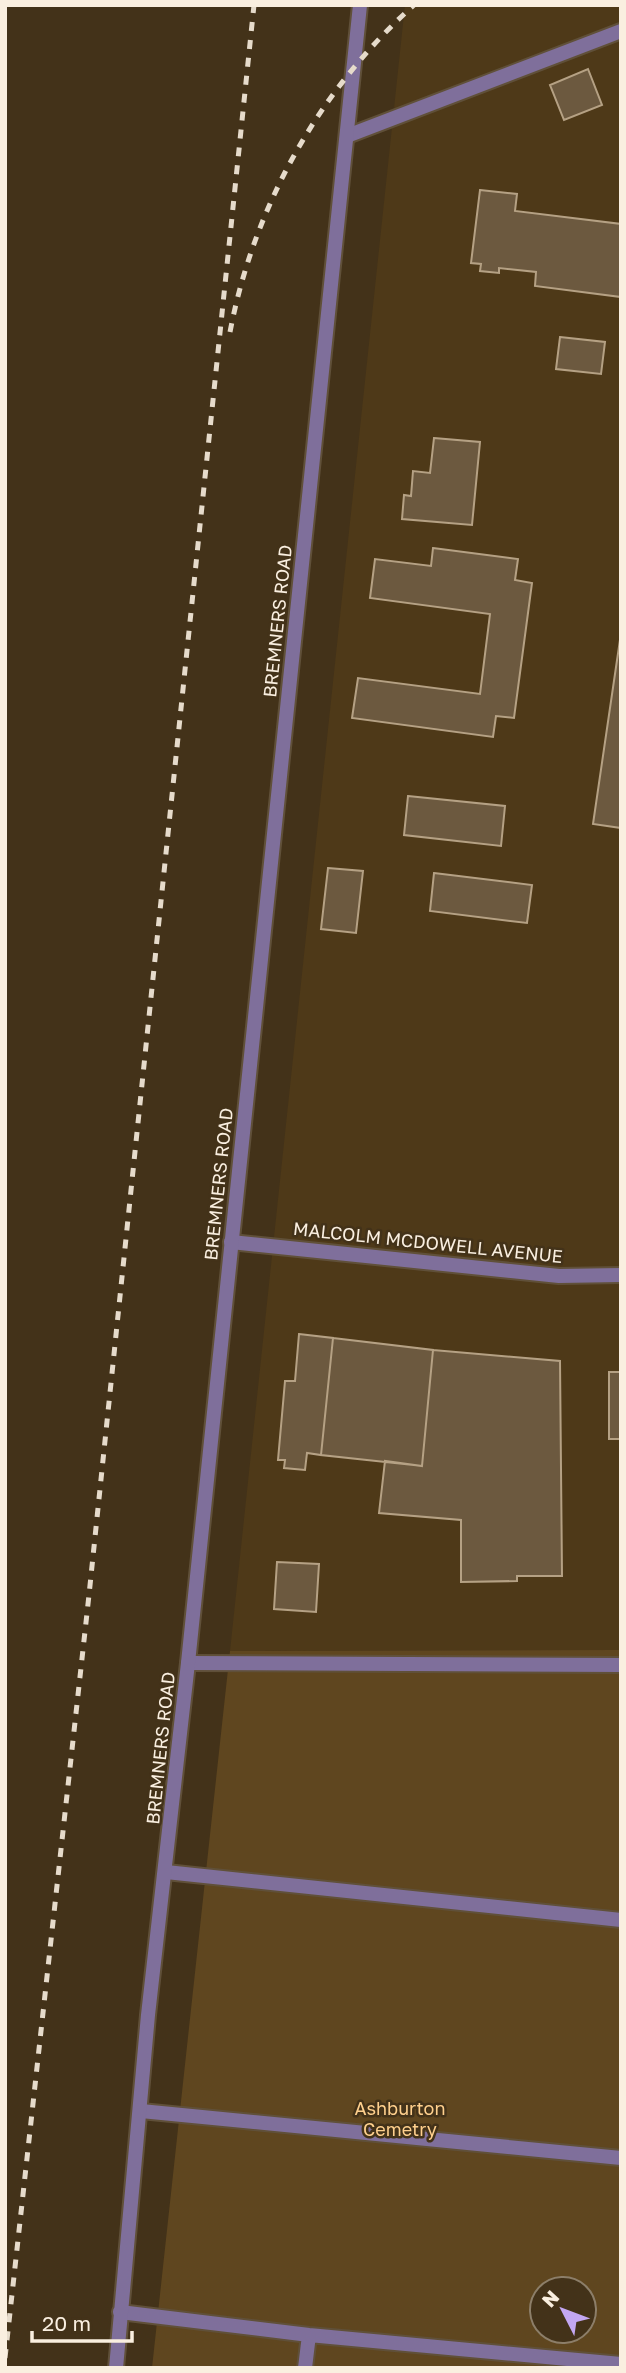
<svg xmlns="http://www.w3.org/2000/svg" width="626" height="2373" viewBox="0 0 626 2373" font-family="'Golos Text',sans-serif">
<rect width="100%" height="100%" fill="#433219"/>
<!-- built -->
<path fill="#4e3918" d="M405 5H621V1650L230 1651Z"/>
<!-- green -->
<path fill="#5f461f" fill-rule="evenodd" d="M621 1650V2368H152L230 1651ZM542 2289H584V2331H542Z"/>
<!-- building -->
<path fill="#6c593f" stroke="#b5a184" stroke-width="2" d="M588 69 602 105 564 120 550 85Z
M480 190 517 194 515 211 621 224V297L535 286 536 272 499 268V273L480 271 481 264 471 263Z
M560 337 605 342 601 374 556 369Z
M434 438 480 442 472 525 402 519 404 495 411 496 413 471 430 473Z
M433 548 518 559 515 580 532 583 514 718 496 716 493 737 352 718 358 678 480 694 490 614 370 598 375 559 431 566Z
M621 633V828L593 824Z
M408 796 505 806 501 846 404 835Z
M328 868 363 871 356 933 321 929Z
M434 873 532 885 527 923 430 911Z
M299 1334 333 1338 321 1455 307 1453 305 1470 284 1468 285 1460H278L285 1381H295Z
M333 1338 433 1350 422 1466 321 1455Z
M433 1350 560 1361 562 1576H517V1581L461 1582V1520L379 1513 385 1461 422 1466Z
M609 1372H621V1439H609Z
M277 1562 319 1564 316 1612 274 1609Z"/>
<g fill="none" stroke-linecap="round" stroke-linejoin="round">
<defs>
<path id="service" d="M347 136 621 31
M188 1663 621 1665
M166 1872 621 1920
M141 2111 621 2158
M120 2312 309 2335 621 2364
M305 2368 309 2335"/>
<path id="minor" d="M231 1242 559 1276 621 1275"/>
<path id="tertiary" d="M116 2368 148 2015 188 1663 360 5"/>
</defs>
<!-- service casing -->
<use href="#service" stroke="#605039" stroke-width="18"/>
<!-- minor casing -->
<use href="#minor" stroke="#605039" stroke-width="18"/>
<!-- tertiary casing -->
<use href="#tertiary" stroke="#605039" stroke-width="18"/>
<!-- service -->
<use href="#service" stroke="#7f6f9b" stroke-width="14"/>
<!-- minor -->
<use href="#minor" stroke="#7f6f9b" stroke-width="14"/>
<!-- tertiary -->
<use href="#tertiary" stroke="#7f6f9b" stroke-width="14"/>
<!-- rail -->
<path stroke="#e6dbcb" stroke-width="5" stroke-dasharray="9 9" stroke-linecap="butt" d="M230 332C254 206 319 90 414 5
M5 2358 89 1595 254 5"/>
</g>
<g text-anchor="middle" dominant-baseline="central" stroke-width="5" stroke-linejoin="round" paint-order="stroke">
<!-- street labels -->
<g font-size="18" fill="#faefe0" stroke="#433219">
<text transform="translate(277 621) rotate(-84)">BREMNERS ROAD</text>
<text transform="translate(218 1184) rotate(-84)">BREMNERS ROAD</text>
<text transform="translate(428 1242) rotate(6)">MALCOLM MCDOWELL AVENUE</text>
<text transform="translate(160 1748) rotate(-84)">BREMNERS ROAD</text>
</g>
<!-- park labels -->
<g font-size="18" fill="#ffd08d" stroke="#433219">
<text x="400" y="2108">Ashburton<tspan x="400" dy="21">Cemetry</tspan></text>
</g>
</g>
<!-- border -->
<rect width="626" height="2373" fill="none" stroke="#faefe0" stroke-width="14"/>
<!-- north arrow -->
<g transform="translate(563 2310) rotate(312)"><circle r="33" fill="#433219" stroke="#8c7e69" stroke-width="2"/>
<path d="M0-5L12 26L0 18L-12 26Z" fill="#c3a7f2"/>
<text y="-10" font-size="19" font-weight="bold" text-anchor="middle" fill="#faefe0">N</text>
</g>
<!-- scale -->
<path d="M32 2331v10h100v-10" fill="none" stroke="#faefe0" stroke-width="3.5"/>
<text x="42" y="2331" font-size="21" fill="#faefe0" stroke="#433219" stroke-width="5" paint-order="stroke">20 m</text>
</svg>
